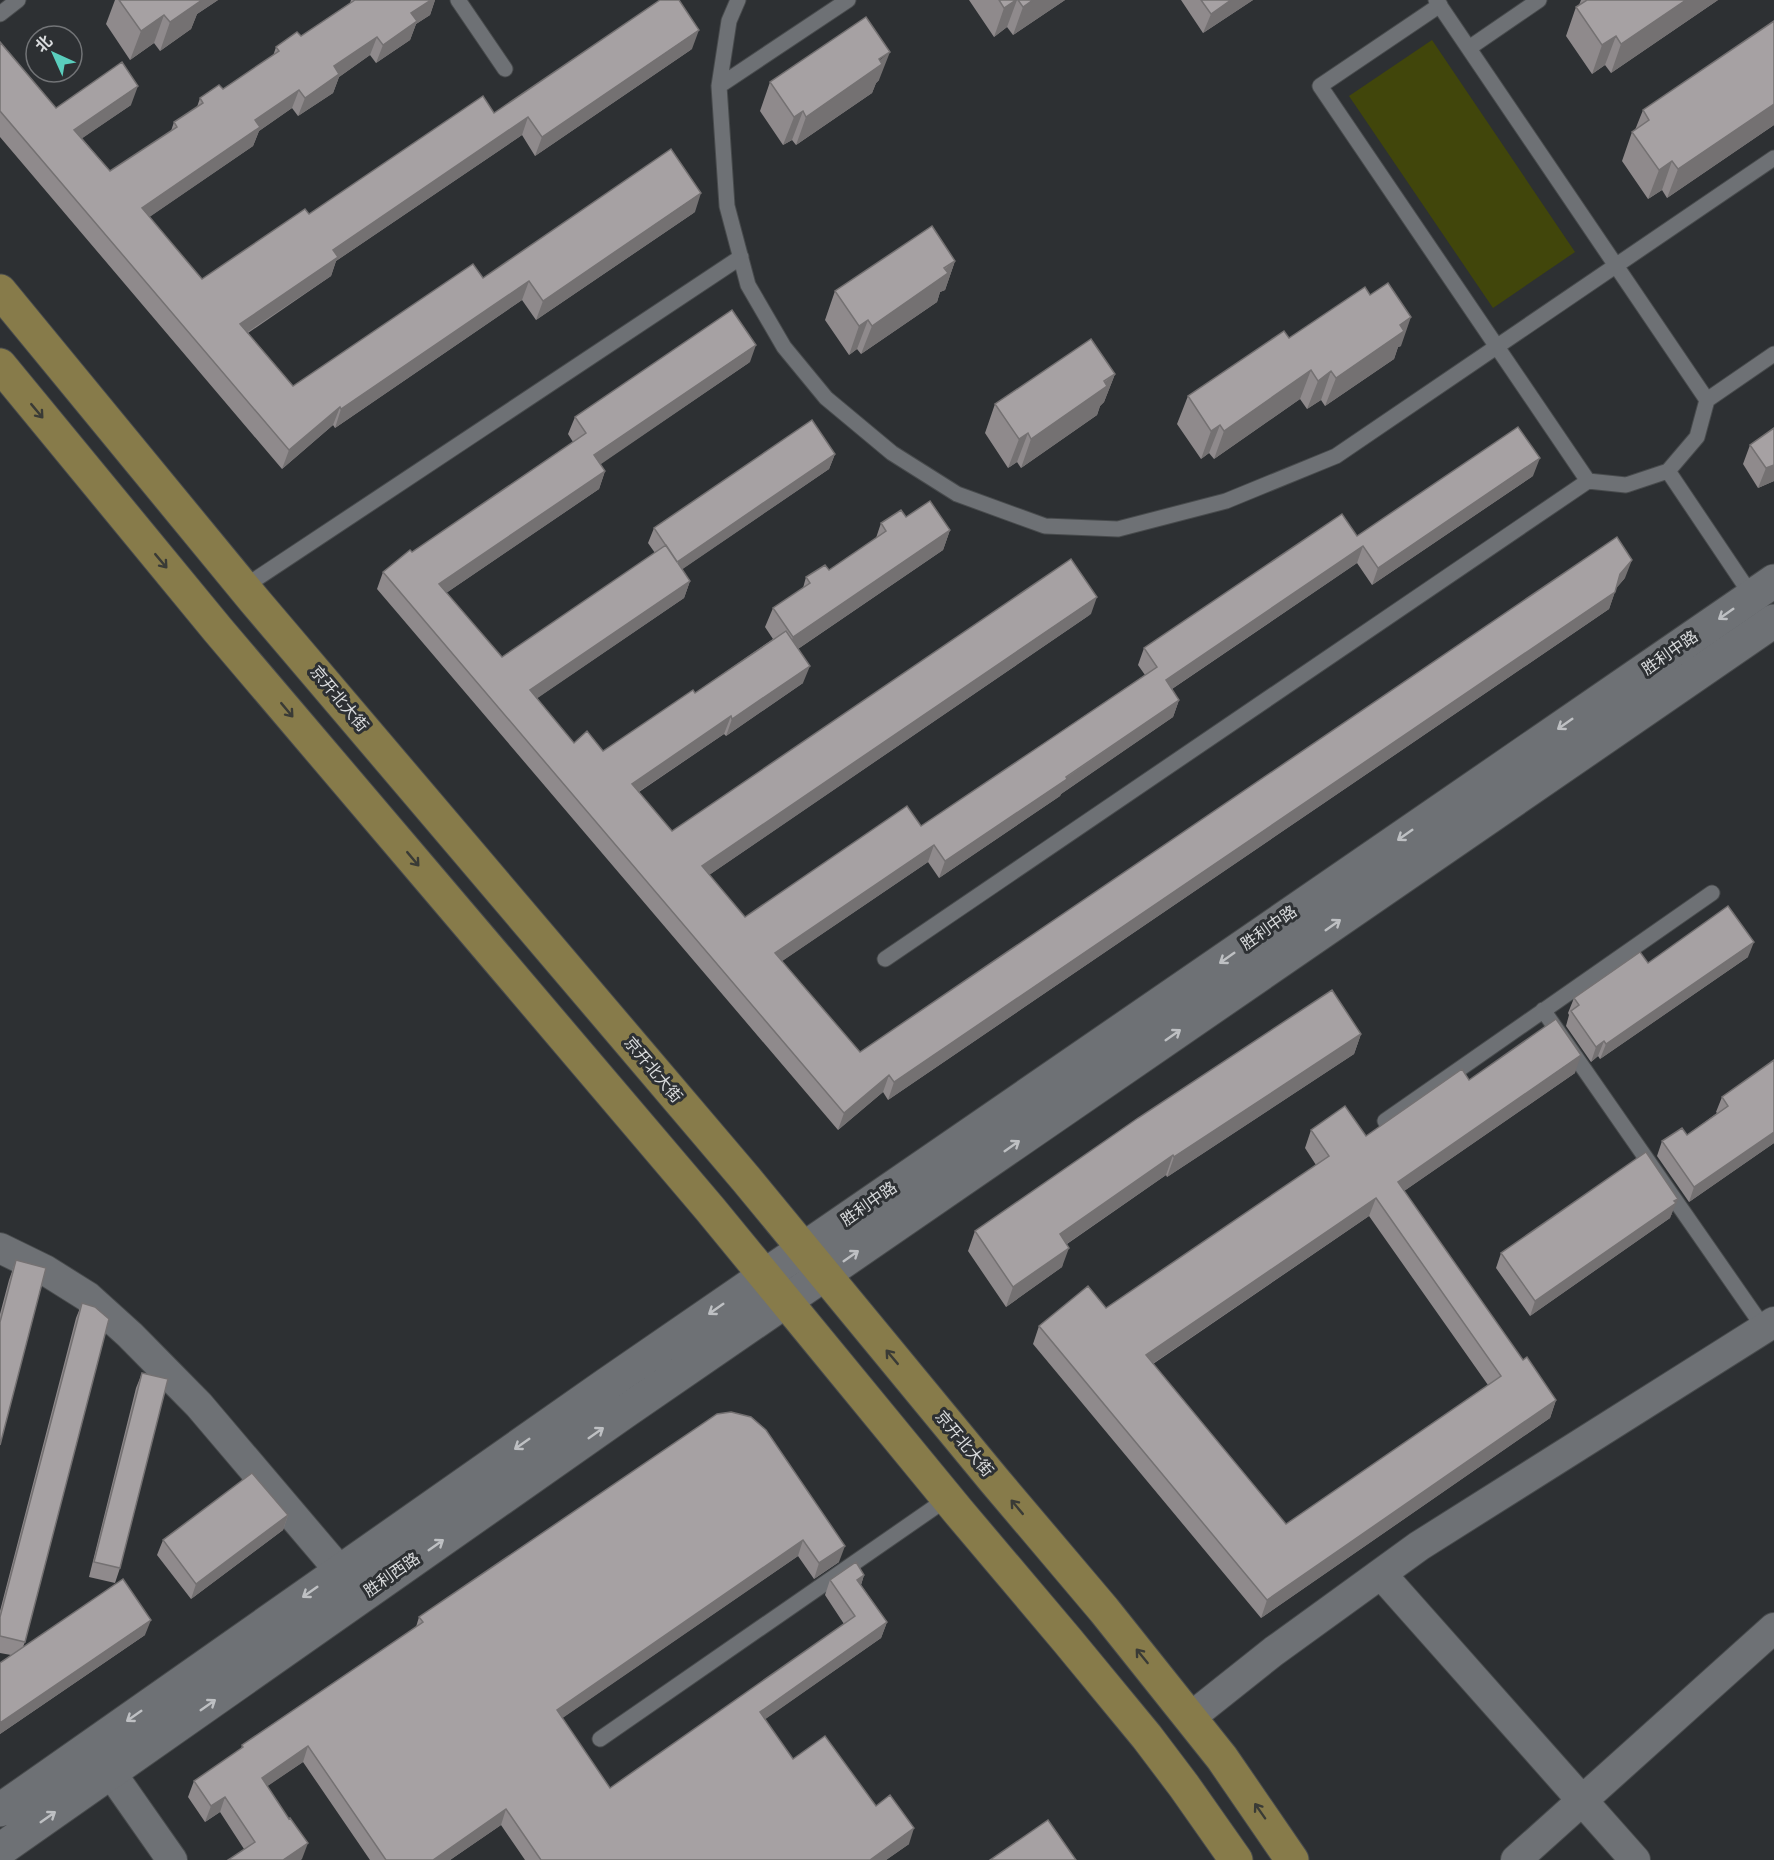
<svg xmlns="http://www.w3.org/2000/svg" width="1774" height="1860" viewBox="0 0 1774 1860" font-family="'Source Sans 3','Noto Sans SC',sans-serif">
<rect width="100%" height="100%" fill="#2d3033"/>
<!-- green -->
<path fill="#41460b" d="M1432 40 1575 252 1493 308 1349 96Z"/>
<g fill="none" stroke-linecap="round" stroke-linejoin="round">
<defs>
<path id="lane" d="M458 0 505 69
M738 0 729 21 719 86 727 206 748 285 784 347 826 398 892 453 957 494 1045 526 1118 529 1226 501 1336 456 1774 158
M1436 0 1707 400
M1440 5 1320 86 1588 481
M0 14 18 0
M1469 48 1539 0
M719 86 848 0
M1668 471 1752 596
M244 587 741 257
M885 959 1588 481 1626 485 1668 471 1697 437 1707 400 1774 354
M1543 1010 1764 1328
M1385 1121 1712 893
M600 1739 948 1498"/>
<path id="street" d="M0 1248 45 1270 88 1297 130 1335 199 1405 340 1571
M1381 1574 1635 1860
M1191 1717 1274 1651 1419 1546 1774 1322
M111 1773 172 1860
M1516 1860 1774 1628"/>
<path id="secondary" d="M0 1810 607 1384 1774 581
M0 1850 626 1411 1774 621"/>
<path id="primary" d="M0 291 254 600 746 1179 994 1480 1104 1610 1222 1758 1292 1860
M0 365 218 630 710 1209 958 1511 1067 1640 1147 1737 1184 1786 1236 1860"/>
</defs>
<!-- lane casing -->
<use href="#lane" stroke="#484b4d" stroke-width="17"/>
<!-- street casing -->
<use href="#street" stroke="#484b4d" stroke-width="32"/>
<!-- secondary casing -->
<use href="#secondary" stroke="#484b4d" stroke-width="35"/>
<!-- primary casing -->
<use href="#primary" stroke="#484b4d" stroke-width="35"/>
<!-- lane -->
<use href="#lane" stroke="#6e7175" stroke-width="15"/>
<!-- street -->
<use href="#street" stroke="#6e7175" stroke-width="30"/>
<!-- secondary -->
<use href="#secondary" stroke="#6e7175" stroke-width="33"/>
<!-- primary -->
<use href="#primary" stroke="#877b4a" stroke-width="33"/>
</g>
<!-- wall -->
<path fill="#8f8a8c" fill-rule="evenodd" d="M115 0H218L197 14 191 29 160 51 154 43 130 60 106 24Z
M351 0H435L430 15 416 24 410 40 376 63 370 55 339 77 333 93 298 116 292 108 259 131 253 146 149 217 202 279 309 214 494 113 692 49 535 156 522 135 336 261 331 276 248 333 293 386 483 278 695 212 536 320 522 300 335 428 333 425 282 469 0 137V42L56 108 131 105 82 138 110 171 171 131 174 122 197 107 200 98 223 89 273 56 276 47 301 36 350 3Z
M969 0H1065L1013 35 1007 27 994 37Z
M1181 0H1253L1203 33Z
M1581 0H1718L1611 73 1605 65 1592 74 1566 36 1576 7 1579 5Z
M1774 21V125L1667 198 1662 190 1648 199 1622 161 1632 132 1635 130 1643 110Z
M879 80 876 83 872 93 796 145 792 140 783 145 760 111 770 82Z
M955 261 945 290 940 292 937 302 861 354 857 349 849 355 825 320 835 291Z
M1289 338 1401 346 1398 347 1394 359 1325 406 1321 400 1307 409 1300 399 1214 459 1209 453 1201 459 1177 424 1188 396Z
M750 362 600 464 605 471 599 489 446 593 502 657 655 553 648 543 654 528 835 454 829 469 682 569 690 581 684 598 537 698 574 743 603 751 695 693 773 639 765 627 773 608 803 588 806 577 829 570 876 538 881 523 906 517 950 530 943 550 798 649 803 683 726 736 724 734 639 792 672 831 1091 614 709 875 745 917 921 826 1145 675 1138 665 1144 648 1357 536 1533 476 1372 585 1357 563 1172 689 1179 700 1173 717 1061 794 1060 796 939 878 928 862 782 961 860 1052 1625 578 1616 588 1609 609 888 1100 883 1092 838 1130 377 589 383 572 573 442 568 434 575 417Z
M1115 374 1104 402 1100 406 1097 415 1021 468 1017 462 1008 468 985 433 995 404Z
M1774 428V481L1758 488 1743 464 1750 445Z
M1748 957 1600 1059 1598 1056 1591 1062 1566 1026 1569 1015 1568 1013 1574 998 1648 963Z
M1361 1034 1354 1054 1167 1177 1166 1175 1067 1244 1062 1267 1006 1307 968 1251 975 1231Z
M1774 1060V1143L1689 1202 1657 1156 1662 1141 1687 1135 1717 1113 1716 1112 1722 1097Z
M1575 1073 1404 1191 1523 1360 1556 1400 1550 1418 1261 1618 1033 1344 1039 1326 1106 1308 1316 1165 1305 1148 1311 1130 1366 1136 1469 1080ZM1369 1216 1488 1385 1286 1524 1153 1364Z
M1671 1214 1670 1218 1530 1316 1496 1268 1501 1253 1673 1214Z
M16 1260 0 1445V1314L9 1280Z
M82 1303 25 1642 23 1647 145 1635 0 1734V1663L11 1655 0 1653V1611L76 1318Z
M142 1373 120 1568 115 1583 89 1577 136 1388Z
M717 1414 839 1562 814 1579 798 1556 562 1718 610 1788 844 1624 825 1595 830 1580 864 1575 861 1585 887 1622 881 1638 765 1719 793 1759 876 1806 909 1844 886 1860H525L501 1825 450 1860H370L303 1762 267 1786 302 1859 244 1849 220 1812 205 1822 188 1797 194 1781 241 1749 242 1745 416 1627 419 1617Z
M288 1515 283 1530 191 1599 157 1555 163 1540Z"/>
<!-- shaded-wall -->
<path fill="#747172" d="M194 0H218L197 14 191 29 160 51 170 22Z
M431 0H435L430 15 416 24 410 40 376 63 383 45 411 13Z
M1016 0H1017L1007 27 994 37 1004 8Z
M1033 0H1065L1013 35 1023 7Z
M1231 0H1253L1203 33 1211 14Z
M1686 0H1718L1611 73 1621 44Z
M164 15 154 43 130 60 141 31Z
M699 30 692 49 535 156 542 137Z
M1616 36 1605 65 1592 74 1602 45Z
M377 37 370 55 339 77 333 93 298 116 305 98 334 66Z
M890 52 879 80 876 83 872 93 796 145 806 117Z
M138 86 131 105 68 148 74 130Z
M299 90 292 108 259 131 253 146 135 227 142 208 255 120Z
M1774 104V125L1667 198 1678 169Z
M803 111 792 140 783 145 794 117Z
M528 117 522 135 336 261 331 276 233 342 240 324 333 250Z
M1672 161 1662 190 1648 199 1659 170Z
M701 193 695 212 536 320 543 301Z
M955 261 945 290 940 292 937 302 861 354 872 326Z
M529 281 522 300 335 428 341 409Z
M1411 317 1401 346 1398 347 1394 359 1325 406 1336 378 1400 325Z
M868 320 857 349 849 355 859 326Z
M756 345 750 362 588 473 594 455Z
M1311 370 1300 399 1214 459 1224 431Z
M1331 371 1321 400 1307 409 1318 381Z
M1115 374 1104 402 1100 406 1097 415 1021 468 1031 439Z
M340 407 333 425 282 469 289 450Z
M1220 425 1209 453 1201 459 1211 431Z
M1028 433 1017 462 1008 468 1019 439Z
M835 454 829 469 671 577 677 562Z
M1540 458 1533 476 1372 585 1378 568Z
M1774 465V481L1758 488 1766 468Z
M605 471 599 489 433 602 439 584Z
M950 530 943 550 786 657 793 637Z
M1363 546 1357 563 1160 697 1166 680Z
M1632 560 1625 578 1614 591 1620 574Z
M690 581 684 598 523 708 530 690Z
M1615 592 1609 609 888 1100 894 1082Z
M1097 597 1091 614 696 884 702 866Z
M810 666 803 683 726 736 732 719Z
M1179 700 1173 717 1061 794 1060 796 939 878 945 861Z
M731 716 724 734 625 801 632 784Z
M934 845 928 862 769 970 775 953Z
M1754 942 1748 957 1600 1059 1606 1044Z
M1361 1034 1354 1054 1167 1177 1174 1157Z
M1604 1041 1598 1056 1591 1062 1596 1047Z
M1581 1055 1575 1073 1391 1200 1398 1182Z
M889 1075 883 1092 838 1130 844 1113Z
M1774 1132V1143L1689 1202 1694 1187Z
M1173 1155 1166 1175 1052 1254 1060 1234Z
M1376 1198 1369 1216 1139 1373 1146 1355Z
M1678 1199 1670 1218 1530 1316 1535 1301Z
M1069 1248 1062 1267 1006 1307 1013 1287Z
M1556 1400 1550 1418 1261 1618 1267 1600Z
M288 1515 283 1530 191 1599 196 1584Z
M803 1540 798 1556 551 1726 557 1710Z
M845 1546 839 1562 814 1579 819 1563Z
M864 1575 859 1591 857 1580Z
M151 1620 145 1635 0 1734V1723Z
M887 1622 881 1638 754 1727 760 1712Z
M308 1746 303 1762 256 1794 262 1778Z
M225 1797 220 1812 205 1822 211 1806Z
M506 1809 501 1825 450 1860H433Z
M914 1828 909 1844 886 1860H870Z
M308 1843 302 1859 301 1860H283Z"/>
<!-- building -->
<path fill="#a6a1a3" stroke="#747172" stroke-width="1.5" fill-rule="evenodd" d="M119 0H202L170 22 164 15 141 31Z
M355 0H431L411 13 417 21 383 45 377 37 334 66 339 74 305 98 299 90 255 120 260 127 142 208 202 279 305 209 309 214 483 96 494 113 660 0H679L699 30 542 137 528 117 333 250 338 257 240 324 293 386 473 264 483 278 671 149 701 193 543 301 529 281 341 409 340 407 289 450 0 111V42L56 108 122 62 138 86 74 130 110 171 177 127 174 122 203 103 200 98 219 85 223 89 279 51 276 47 297 32 301 36Z
M999 0H1016L1004 8Z
M1018 0H1033L1023 7Z
M1201 0H1231L1211 14Z
M1587 0H1686L1621 44 1616 36 1602 45 1576 7Z
M866 17 890 52 879 59 882 64 806 117 803 111 794 117 770 82Z
M1774 21V104L1678 169 1672 161 1659 170 1632 132 1649 120 1643 110Z
M932 226 955 261 944 268 948 273 872 326 868 320 859 326 835 291Z
M1388 283 1411 317 1400 325 1404 331 1336 378 1331 371 1318 381 1311 370 1224 431 1220 425 1211 431 1188 396 1284 331 1289 338 1365 287 1370 295Z
M732 310 756 345 594 455 605 471 439 584 502 657 666 545 690 581 530 690 574 743 587 731 603 751 693 690 695 693 786 631 810 666 732 719 731 716 632 784 672 831 1071 559 1097 597 702 866 745 917 907 806 921 826 1043 744 1157 667 1144 648 1342 514 1357 536 1518 427 1540 458 1378 568 1363 546 1166 680 1179 700 1066 777 1067 779 945 861 934 845 775 953 860 1052 1617 537 1632 560 1620 574 1615 592 894 1082 889 1075 844 1113 383 572 410 550 412 552 586 433 575 417Z
M1091 339 1115 374 1104 381 1107 386 1031 439 1028 433 1019 439 995 404Z
M812 420 835 454 677 562 654 528Z
M1774 428V465L1766 468 1750 445Z
M930 501 950 530 793 637 773 608 810 583 806 577 825 565 829 570 886 531 881 523 901 510 906 517Z
M1728 906 1754 942 1606 1044 1604 1041 1596 1047 1571 1011 1579 1005 1574 998 1640 952 1648 963Z
M1332 990 1361 1034 1174 1157 1173 1155 1060 1234 1069 1248 1013 1287 975 1231 1138 1118Z
M1556 1019 1581 1055 1398 1182 1523 1360 1527 1357 1556 1400 1267 1600 1039 1326 1088 1286 1106 1308 1329 1156 1311 1130 1345 1106 1366 1136 1462 1069 1469 1080ZM1376 1198 1501 1376 1286 1524 1146 1355Z
M1774 1060V1132L1694 1187 1662 1141 1682 1128 1687 1135 1728 1106 1722 1097Z
M1646 1152 1678 1199 1674 1201 1676 1203 1535 1301 1501 1253Z
M16 1260 46 1268 0 1445V1322Z
M82 1303 95 1307 109 1319 25 1642 0 1636V1617Z
M142 1373 168 1379 120 1568 94 1562Z
M731 1412 751 1417 766 1430 845 1546 819 1563 803 1540 557 1710 610 1788 855 1616 830 1580 856 1562 864 1575 857 1580 887 1622 760 1712 793 1759 825 1736 876 1806 890 1795 914 1828 870 1860H541L506 1809 433 1860H386L308 1746 262 1778 289 1819 290 1818 308 1843 283 1860H228L255 1842 225 1797 211 1806 194 1781 243 1747 242 1745 423 1622 419 1617 717 1414Z
M252 1473 288 1515 196 1584 163 1540Z
M123 1579 151 1620 0 1723V1663Z
M1048 1820 1076 1860H990Z"/>
<!-- one-way arrows -->
<defs><path id="oneway-shaft" d="M-6 0H5M1.5-3L5.5 0L1.5 3" fill="none" stroke-width="1.6" stroke-linecap="round" stroke-linejoin="round" transform="scale(1.5)"/></defs>
<g stroke="#3a3b36">
<use href="#oneway-shaft" transform="translate(37 411) rotate(50)"/>
<use href="#oneway-shaft" transform="translate(161 561) rotate(50)"/>
<use href="#oneway-shaft" transform="translate(287 710) rotate(50)"/>
<use href="#oneway-shaft" transform="translate(413 859) rotate(50)"/>
<use href="#oneway-shaft" transform="translate(892 1357) rotate(-130)"/>
<use href="#oneway-shaft" transform="translate(1017 1507) rotate(-130)"/>
<use href="#oneway-shaft" transform="translate(1142 1656) rotate(-129)"/>
<use href="#oneway-shaft" transform="translate(1260 1811) rotate(-125)"/>
</g>
<g stroke="#bec0c3">
<use href="#oneway-shaft" transform="translate(1726 614) rotate(145)"/>
<use href="#oneway-shaft" transform="translate(1565 724) rotate(145)"/>
<use href="#oneway-shaft" transform="translate(1405 835) rotate(145)"/>
<use href="#oneway-shaft" transform="translate(1333 925) rotate(-35)"/>
<use href="#oneway-shaft" transform="translate(1227 958) rotate(145)"/>
<use href="#oneway-shaft" transform="translate(1173 1035) rotate(-35)"/>
<use href="#oneway-shaft" transform="translate(1012 1146) rotate(-35)"/>
<use href="#oneway-shaft" transform="translate(851 1256) rotate(-35)"/>
<use href="#oneway-shaft" transform="translate(716 1309) rotate(145)"/>
<use href="#oneway-shaft" transform="translate(596 1433) rotate(-35)"/>
<use href="#oneway-shaft" transform="translate(522 1444) rotate(145)"/>
<use href="#oneway-shaft" transform="translate(436 1545) rotate(-35)"/>
<use href="#oneway-shaft" transform="translate(310 1592) rotate(145)"/>
<use href="#oneway-shaft" transform="translate(208 1705) rotate(-35)"/>
<use href="#oneway-shaft" transform="translate(134 1716) rotate(145)"/>
<use href="#oneway-shaft" transform="translate(48 1817) rotate(-35)"/>
</g>
<g text-anchor="middle" dominant-baseline="central" stroke-width="6" stroke-linejoin="round" paint-order="stroke">
<!-- street labels -->
<g font-size="16" fill="#d9dbdd" stroke="#2d3033">
<text transform="translate(1670 653) rotate(-35)">胜利中路</text>
<text transform="translate(339 699) rotate(50)">京开北大街</text>
<text transform="translate(1269 928) rotate(-35)">胜利中路</text>
<text transform="translate(653 1070) rotate(50)">京开北大街</text>
<text transform="translate(869 1204) rotate(-35)">胜利中路</text>
<text transform="translate(964 1444) rotate(50)">京开北大街</text>
<text transform="translate(392 1575) rotate(-35)">胜利西路</text>
</g>
</g>
<!-- north arrow -->
<g transform="translate(54 54) rotate(315)"><circle r="28" fill="#2d3033" stroke="#727477" stroke-width="1.5"/>
<path d="M0-4.5L10 22L0 15L-10 22Z" fill="#5acebd"/>
<text y="-9" font-size="16" font-weight="bold" text-anchor="middle" fill="#d9dbdd">北</text>
</g>
</svg>
